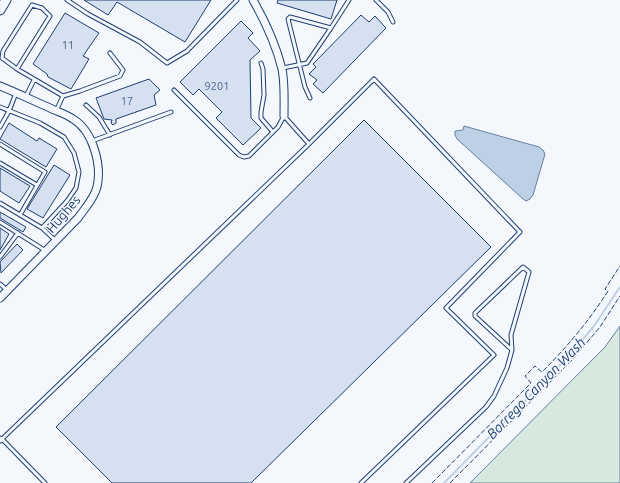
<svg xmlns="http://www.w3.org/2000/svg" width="620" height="483" viewBox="0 0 620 483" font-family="Ubuntu,sans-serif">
<rect width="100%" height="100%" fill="#f4f7fb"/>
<!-- green -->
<path fill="#d7e8df" stroke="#687fa3" d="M620 326V483H470L605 347Z"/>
<!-- water -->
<path fill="#bed0e5" stroke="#687fa3" d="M464 126 539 147 543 150 545 154 533 195 530 199 526 201 523 199 457 139 455 135V131L463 130Z"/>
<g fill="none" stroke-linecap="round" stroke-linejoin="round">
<!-- stream -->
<path stroke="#bed0e5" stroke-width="2" d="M444 483 568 357 594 326 620 287"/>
</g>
<!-- building -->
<path fill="#d5e0f0" stroke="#1d3f73" d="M84 0H211L185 42 117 2 108 15Z
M278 0H337L331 19 277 3Z
M65 13 99 33 83 56 89 59 71 89 48 77 47 74 33 64Z
M361 15 369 22 375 16 386 28 323 93 313 84 317 80 309 74 316 67 313 64Z
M241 21 253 33 248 38 260 51 250 60 251 118 261 128 243 145 216 118 222 112 199 89 193 95 180 82Z
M149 79 160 90 154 95 156 105 116 119V123L113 125 111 123 112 120 104 119 96 98Z
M364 120 491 247 251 483H112L56 427Z
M9 123 37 141 39 138 57 149 46 167 0 139Z
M54 165 70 175 43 218 27 209Z
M0 168 30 186 19 203 0 191Z
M0 212 26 227 23 232 0 218Z
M0 228 9 234 0 250Z
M17 244 23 250 1 273 0 262Z"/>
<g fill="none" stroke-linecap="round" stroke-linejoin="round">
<defs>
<path id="service" d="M67 0 88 14 140 42 167 63 187 51 237 0
M376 0 388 12 393 22
M261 63 263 69 264 95 261 112V118L273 132
M283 68 307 63 331 28
M17 69 50 16 42 8 32 5 3 51 2 58 17 69 63 96
M26 96 34 80
M310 98 305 87 288 19 290 17 331 28 349 0
M86 105 99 117 110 135
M0 107 40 123 64 137 74 153 79 172 76 188 67 201 42 228
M56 111 63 96 80 91 120 76 123 70 110 53
M0 127 9 111 16 93
M92 141 171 112
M0 144 45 172 20 215
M309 144 374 79 520 232 446 308 494 355 361 483
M0 163 37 185
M0 203 42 228 56 241
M0 222 46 251
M0 257 18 233
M0 284 7 290
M0 438 2 439 309 144 284 116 278 127 249 156 244 157 239 155 174 90
M0 441 2 439 45 483
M406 483 486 407 494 396 507 368 512 350 511 335 529 272 523 267 475 313V316L512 350"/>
<path id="tertiary" d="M253 0C265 21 276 45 282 69 285 84 284 101 284 116
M0 86C17 93 34 101 50 108 58 112 66 114 73 119 93 131 102 165 97 187 94 199 85 208 78 218L0 298"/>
<path id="primary" d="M0 10 6 0"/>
</defs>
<!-- service casing -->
<use href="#service" stroke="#1d3f73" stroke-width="5"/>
<!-- tertiary casing -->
<use href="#tertiary" stroke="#1d3f73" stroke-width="9"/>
<!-- primary casing -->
<use href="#primary" stroke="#1d3f73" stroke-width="11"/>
<!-- service -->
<use href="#service" stroke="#f4f7fb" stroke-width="3"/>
<!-- tertiary -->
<use href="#tertiary" stroke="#f4f7fb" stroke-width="7"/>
<!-- primary -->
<use href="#primary" stroke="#f4f7fb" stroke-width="9"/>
<!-- fence -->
<path stroke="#1d3f73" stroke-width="1" stroke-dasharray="5 2" stroke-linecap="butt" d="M432 483 531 383 525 376 535 366 542 372C567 347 589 321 608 291L605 289 620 266
M450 483 573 359 600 327 620 296"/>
</g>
<g text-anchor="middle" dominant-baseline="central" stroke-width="3" stroke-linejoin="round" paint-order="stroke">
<!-- number labels -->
<g font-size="11" fill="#4b6792">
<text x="68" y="45">11</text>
<text x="217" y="86">9201</text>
<text x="127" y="101">17</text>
</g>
<!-- street labels -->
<g font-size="13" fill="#1d3f73" stroke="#f4f7fb">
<text transform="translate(63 214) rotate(-49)">Hughes</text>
</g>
<!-- water labels -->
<g font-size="14" font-style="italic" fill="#1d3f73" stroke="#f4f7fb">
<text transform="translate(536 388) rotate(-46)">Borrego Canyon Wash</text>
</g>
</g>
</svg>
